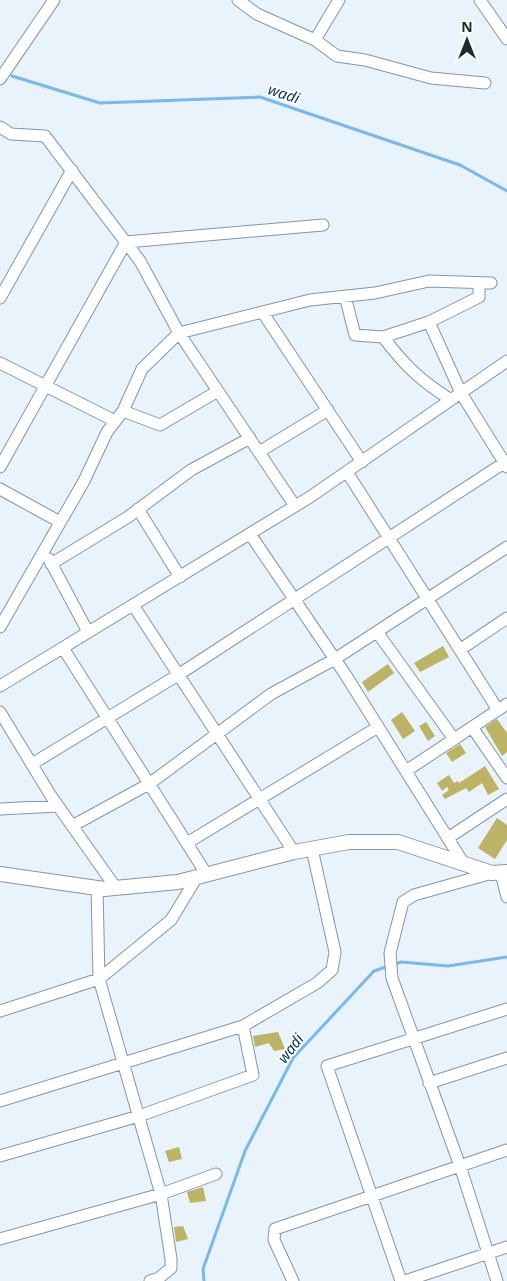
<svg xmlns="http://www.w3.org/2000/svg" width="507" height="1281" viewBox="0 0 507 1281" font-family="'Noto Sans',sans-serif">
<rect width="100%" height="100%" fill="#e9f3fb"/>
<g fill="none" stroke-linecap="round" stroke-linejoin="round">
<!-- stream -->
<path stroke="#77b9ed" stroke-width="3" d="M12 76 100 103 260 97 460 165 507 191
M204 1281 203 1269 245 1151 293 1058 374 971 401 962 448 966 507 957"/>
</g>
<!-- building -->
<path fill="#bcb365" d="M443 646 449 657 420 672 414 663Z
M388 664 394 673 368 692 362 682Z
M402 712 415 731 403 739 391 720Z
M497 719 507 733V752L502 756 485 727Z
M426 722 435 736 428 741 419 726Z
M460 744 466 753 452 762 446 753Z
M485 766 499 789 488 795 482 783 469 792 466 788 445 799 442 795 449 790 447 787 442 791 437 783 449 775 454 783 458 781 459 783Z
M497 818 507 825V840L495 859 478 848Z
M278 1032 285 1049 274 1051 269 1043 255 1047 253 1036Z
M179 1147 182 1159 169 1162 165 1151Z
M203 1187 206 1201 190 1203 187 1192Z
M183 1226 188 1239 176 1242 174 1227Z"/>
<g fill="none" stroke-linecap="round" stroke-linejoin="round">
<defs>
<path id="minor" d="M238 0 257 14 315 40 337 56 365 60 431 78 485 83
M480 0 507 39
M315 40 339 0
M0 79 54 0
M0 127 11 134 45 136 140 261 179 333 295 506
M345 296 355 335 383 337 429 322 479 297V283
M0 298 72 170
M263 313 362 462
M429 322 461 393 507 467
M383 337C406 367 420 380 451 400
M0 363 115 421
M123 411 160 425 218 391
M259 452 328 410
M0 467 126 242 323 225
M347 472 498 710
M0 489 60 522
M138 509 180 577
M250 534 345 674 464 864
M49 559 88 632
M51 564 128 517 191 470 250 438
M133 605 294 852
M0 627 84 481 107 432 123 411 142 369 179 333 310 300 375 293 429 281 491 283
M377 632 454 739
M63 648 207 875
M461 649 507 618
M0 686 310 497 507 361
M0 712 51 796 116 888
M472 727 507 778
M32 764 178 675 507 461
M406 771 507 704
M0 809 58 806
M72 826 149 784 271 694 335 659 507 547
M448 838 507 799
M187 843 378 727
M492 873 414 895 403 902 390 953 392 978 460 1166 497 1281
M501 873 507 897
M97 888 99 979 161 1194 171 1259V1268L159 1278 150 1281
M0 1011 99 979 171 920 197 877
M429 1083 507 1058
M0 1101 243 1026 317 983 332 970 335 952 312 849
M0 1156 139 1116 253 1075 243 1026
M0 1239 161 1194 216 1174
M293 1281 274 1240 275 1229 507 1150
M401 1281 327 1066 507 1009
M405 1281 507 1247"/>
<path id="tertiary" d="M0 874 104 889 178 882 294 852 349 842H398L492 873 507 872"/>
</defs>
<!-- minor casing -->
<use href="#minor" stroke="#8097aa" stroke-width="13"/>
<!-- tertiary casing -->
<use href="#tertiary" stroke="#8097aa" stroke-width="16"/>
<!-- minor -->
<use href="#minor" stroke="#fff" stroke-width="11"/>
<!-- tertiary -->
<use href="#tertiary" stroke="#fff" stroke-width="14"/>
</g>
<g text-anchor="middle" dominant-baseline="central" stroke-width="4" stroke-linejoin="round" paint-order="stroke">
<!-- water labels -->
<g font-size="15" font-style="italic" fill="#003556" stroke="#fff">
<text transform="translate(284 93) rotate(18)">wadi</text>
<text transform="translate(290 1048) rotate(-53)">wadi</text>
</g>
</g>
<!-- north arrow -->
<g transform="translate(467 40)" stroke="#ffffff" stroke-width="4" paint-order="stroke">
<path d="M0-4L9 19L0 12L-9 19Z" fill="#1f2930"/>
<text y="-8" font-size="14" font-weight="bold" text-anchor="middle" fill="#1f2930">N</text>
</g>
</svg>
